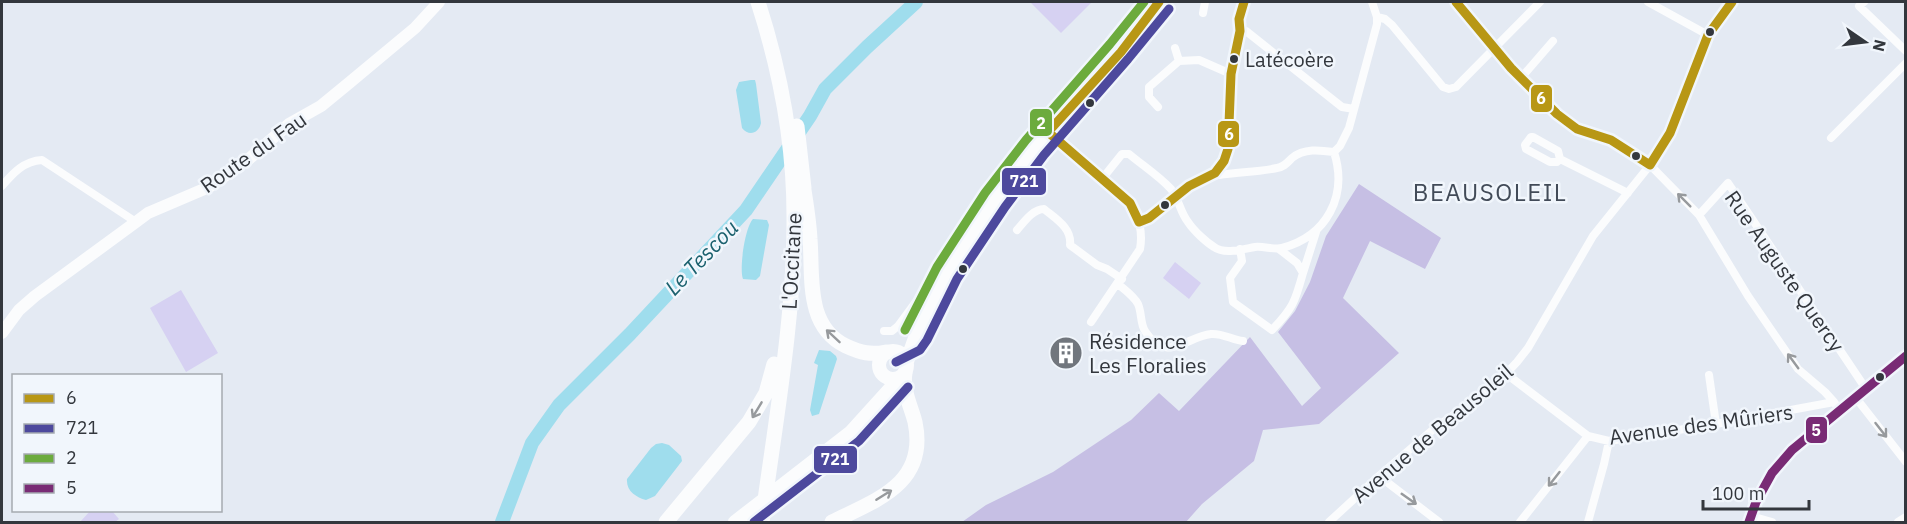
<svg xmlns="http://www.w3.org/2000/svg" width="1907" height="524" viewBox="0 0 1907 524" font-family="'IBM Plex Sans',sans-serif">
<rect width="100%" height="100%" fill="#e4eaf3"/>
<!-- green -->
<path fill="#d6d1f2" d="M1030 2H1092L1061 33Z
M1175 262 1201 283 1189 299 1163 278Z
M181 290 218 353 186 372 150 308Z
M91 510 112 511 119 519 115 522H80Z"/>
<!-- forest -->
<path fill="#c6bfe4" d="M1359 184 1441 238 1425 269 1370 241 1343 298 1399 353 1319 424 1263 430 1254 461 1202 504 1186 522H962L986 505 1053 472 1131 420 1159 393 1179 411 1250 337 1302 406 1321 388 1278 332 1295 311 1310 282 1326 236Z"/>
<!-- water -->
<path fill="#9fdded" d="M751 80H755L756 84 761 123C759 133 749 137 742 128L736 90 739 82Z
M753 219 767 220 769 225 760 276 756 280 743 279C739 269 745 227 753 219Z
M819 350 830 351 836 356 837 359 819 414 812 416 810 410 818 365 814 363Z
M662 443 669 445 681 456 682 461 655 496 646 500C636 497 626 491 627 479L651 448 656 444Z"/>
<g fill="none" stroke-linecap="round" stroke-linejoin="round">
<!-- river -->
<path stroke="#9fdded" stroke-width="14" d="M502 522 532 443 559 405 630 334 746 210 810 116 825 89 867 47 916 2"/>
<!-- street -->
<path stroke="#fbfcfd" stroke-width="8" d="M1456 2 1494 48 1539 97 1559 115 1575 127 1610 140 1650 165 1699 215 1748 296 1798 369 1825 392 1834 402
M1648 2 1708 35
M1864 2 1859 6 1906 51
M1203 13 1205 2
M1377 17 1385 19 1392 25 1443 87 1449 89 1456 87 1540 2
M1240 31H1246L1342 107 1354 109
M1175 48 1179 61
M1521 78 1553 41
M1158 107 1149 97V87L1179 61 1199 60 1231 74
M1048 132 1130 203C1139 215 1143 233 1140 249L1091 322
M1831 138 1906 63
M1334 152 1340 146 1349 128 1377 24V17L1372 2
M1560 159 1557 162H1550L1526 149 1525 145 1531 137H1533L1558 151 1560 159 1628 193
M1215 173 1219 175C1238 172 1258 172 1277 168 1284 167 1287 163 1292 158 1304 148 1320 150 1334 152
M1102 179 1122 154H1129C1142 165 1159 176 1171 189 1179 199 1180 212 1188 222 1194 231 1206 242 1214 247 1225 255 1243 249 1255 247 1264 246 1274 250 1282 248 1327 236 1348 196 1334 152
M2 186C13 173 24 161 42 160L136 222
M1699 215 1728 183 1866 389
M1139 222 1149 218 1189 186 1215 173 1224 161 1228 149 1231 74 1240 31 1239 19 1244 2
M1017 230C1024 222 1033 209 1044 209 1056 219 1072 228 1070 245L1097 265 1107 269 1122 279
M1240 249 1242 261 1230 278 1233 302 1272 330C1293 308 1295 302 1303 273L1297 263 1279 249
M1303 273 1316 232
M1118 284C1125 290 1134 296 1138 304 1142 313 1140 323 1145 331 1167 365 1187 336 1211 334 1223 333 1232 340 1243 341
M884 331H892L898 326 937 273 942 271 947 273
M1507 373 1513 379 1588 436 1609 441 1716 424 1834 402 1836 405
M1709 375 1716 424
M1856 398 1906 462
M1379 476 1439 522
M1751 516 1772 522
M1329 522 1379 476 1436 427 1484 394 1499 381 1517 362 1528 348 1593 236 1650 165 1670 133 1708 35 1732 2
M1520 522 1588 436
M1588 522 1604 464 1609 441
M1898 522 1906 517"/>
<!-- secondary -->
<path stroke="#fbfcfd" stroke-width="12" d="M2 333 19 310 35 296 136 222 148 213 209 187 250 158 289 124 321 106 349 83 415 28 439 2
M1749 522 1756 502 1772 473 1792 450 1906 356"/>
<!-- primary -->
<path stroke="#fbfcfd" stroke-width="14" d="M879 365a14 14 0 1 1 28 0a14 14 0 1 1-28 0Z
M907 362C917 326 936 291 956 260 984 215 1015 170 1050 130 1087 88 1126 47 1159 2
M735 522 851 432 899 379"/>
<!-- highway -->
<path stroke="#fbfcfd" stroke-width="15" d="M758 2C780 70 794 143 794 216 795 316 775 423 762 522
M797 126 804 188
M803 184C806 202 809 221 810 239 813 277 805 326 846 346 861 353 871 355 886 352
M666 522 749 422 766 393 774 364
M832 522C876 500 928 484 915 422 911 406 902 390 905 373"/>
<defs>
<path id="bus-1" d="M1456 2 1511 68 1557 114 1577 129 1611 140 1650 165
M1048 132 1121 52 1159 2
M1048 132 1130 203 1139 222
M1650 165 1670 133 1708 35 1732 2
M1139 222 1149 218 1189 186 1215 173 1224 161 1228 149 1231 74 1240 31 1239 19 1244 2"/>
<path id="bus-2" d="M896 362 920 350 927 340 957 279 1005 207 1044 155 1128 59 1169 9
M754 522 859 441 908 387"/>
<path id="bus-3" d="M905 330 937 267 985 193 1026 140 1110 44 1144 2"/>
<path id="bus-4" d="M1749 522 1756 502 1772 473 1792 450 1906 356"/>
</defs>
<!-- bus-1 casing -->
<use href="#bus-1" stroke="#f1f6fc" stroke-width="14"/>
<!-- bus-2 casing -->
<use href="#bus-2" stroke="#f1f6fc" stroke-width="14"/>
<!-- bus-3 casing -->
<use href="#bus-3" stroke="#f1f6fc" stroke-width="14"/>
<!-- bus-4 casing -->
<use href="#bus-4" stroke="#f1f6fc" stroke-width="14"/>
<!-- bus-1 -->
<use href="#bus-1" stroke="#b89715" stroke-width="9"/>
<!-- bus-2 -->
<use href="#bus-2" stroke="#4d499d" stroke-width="9"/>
<!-- bus-3 -->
<use href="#bus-3" stroke="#6cab3d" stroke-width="9"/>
<!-- bus-4 -->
<use href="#bus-4" stroke="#792b75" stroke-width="9"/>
</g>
<!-- one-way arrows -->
<defs><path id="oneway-shaft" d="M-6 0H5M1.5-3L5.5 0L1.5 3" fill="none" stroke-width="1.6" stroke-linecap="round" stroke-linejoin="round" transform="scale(1.5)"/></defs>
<g stroke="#979a9d">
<use href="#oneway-shaft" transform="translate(1684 200) rotate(-135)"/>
<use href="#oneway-shaft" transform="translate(833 336) rotate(-137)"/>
<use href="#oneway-shaft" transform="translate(1793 361) rotate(-126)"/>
<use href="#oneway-shaft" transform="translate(757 410) rotate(121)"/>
<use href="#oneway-shaft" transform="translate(1881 430) rotate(52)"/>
<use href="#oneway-shaft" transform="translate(1554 479) rotate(128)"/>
<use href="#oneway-shaft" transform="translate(884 495) rotate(-32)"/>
<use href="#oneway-shaft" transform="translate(1409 499) rotate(35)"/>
</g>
<!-- icons -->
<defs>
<symbol id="building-disc" viewBox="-11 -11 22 22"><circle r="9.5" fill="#71767d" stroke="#f1f6fc"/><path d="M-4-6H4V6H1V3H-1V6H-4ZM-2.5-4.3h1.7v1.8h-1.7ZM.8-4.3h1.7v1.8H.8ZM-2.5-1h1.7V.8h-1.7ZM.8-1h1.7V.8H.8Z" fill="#fff"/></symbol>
</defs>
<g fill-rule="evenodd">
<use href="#building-disc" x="1047" y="334" width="38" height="38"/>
</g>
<!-- markers -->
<g fill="#33373d" stroke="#f1f6fc" stroke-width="2">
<circle cx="1710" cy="32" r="5"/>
<circle cx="1234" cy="59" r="5"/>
<circle cx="1090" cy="103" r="5"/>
<circle cx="1636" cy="156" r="5"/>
<circle cx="1165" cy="205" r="5"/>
<circle cx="963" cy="269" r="5"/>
<circle cx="1880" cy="377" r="5"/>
</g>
<g text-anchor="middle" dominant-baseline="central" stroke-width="5" stroke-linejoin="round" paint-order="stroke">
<!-- bus labels -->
<g font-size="20" fill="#33373d" stroke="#f1f6fc" text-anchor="start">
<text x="1245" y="59">Latécoère</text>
</g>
<!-- street labels -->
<g font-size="21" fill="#33373d" stroke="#f1f6fc">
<text transform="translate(253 152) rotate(-35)">Route du Fau</text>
<text transform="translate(791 261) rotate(-87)">L'Occitane</text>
<text transform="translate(1785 271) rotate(55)">Rue Auguste Quercy</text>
<text transform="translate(1701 424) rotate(-8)">Avenue des Mûriers</text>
<text transform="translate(1432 433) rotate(-40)">Avenue de Beausoleil</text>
</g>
<!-- poi labels -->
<g font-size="21" fill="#33373d" stroke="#f1f6fc" text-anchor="start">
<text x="1089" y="341">Résidence<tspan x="1089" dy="24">Les Floralies</tspan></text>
</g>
<!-- water labels -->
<g font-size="22" font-style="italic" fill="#1b616e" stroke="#f1f6fc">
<text transform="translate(701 257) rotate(-46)">Le Tescou</text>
</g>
<!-- quarter labels -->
<g font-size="24" letter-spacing="1.5" fill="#424b58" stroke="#f1f6fc">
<text x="1490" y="192">BEAUSOLEIL</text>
</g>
</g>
<g stroke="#f1f6fc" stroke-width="2">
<rect x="1530" y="84" width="23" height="29" rx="6" fill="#b89715"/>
<rect x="1029" y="108" width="24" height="29" rx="6" fill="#6cab3d"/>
<rect x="1217" y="120" width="23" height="28" rx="6" fill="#b89715"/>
<rect x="1001" y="167" width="46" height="29" rx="6" fill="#4d499d"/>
<rect x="1805" y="416" width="23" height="28" rx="6" fill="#792b75"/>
<rect x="813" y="445" width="45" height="29" rx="6" fill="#4d499d"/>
</g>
<g font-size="16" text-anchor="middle" font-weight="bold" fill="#fff">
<text x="1541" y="104">6</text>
<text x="1041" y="129">2</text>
<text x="1229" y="140">6</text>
<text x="1024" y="187">721</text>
<text x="1816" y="436">5</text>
<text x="835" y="465">721</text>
</g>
<!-- border -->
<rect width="1907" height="524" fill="none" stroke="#33373d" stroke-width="6"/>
<!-- legend -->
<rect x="12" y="374" width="210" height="138" fill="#f1f6fc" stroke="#a5aab0" stroke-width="1.5"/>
<rect x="24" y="394" width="30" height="9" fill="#b89715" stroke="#a5aab0" stroke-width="1.5"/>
<text x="66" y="404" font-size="18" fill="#33373d">6</text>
<rect x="24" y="424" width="30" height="9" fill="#4d499d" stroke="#a5aab0" stroke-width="1.5"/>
<text x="66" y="434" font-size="18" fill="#33373d">721</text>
<rect x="24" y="454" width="30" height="9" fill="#6cab3d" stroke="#a5aab0" stroke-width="1.5"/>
<text x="66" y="464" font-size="18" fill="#33373d">2</text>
<rect x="24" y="484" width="30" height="9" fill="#792b75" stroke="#a5aab0" stroke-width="1.5"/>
<text x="66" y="494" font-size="18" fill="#33373d">5</text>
<!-- north arrow -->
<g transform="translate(1865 42) rotate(104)" stroke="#f1f6fc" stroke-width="4.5" paint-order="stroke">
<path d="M0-4.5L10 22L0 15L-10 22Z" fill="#33373d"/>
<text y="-9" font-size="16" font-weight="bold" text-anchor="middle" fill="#33373d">N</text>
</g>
<!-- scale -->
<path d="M1703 500v9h106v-9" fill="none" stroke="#33373d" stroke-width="3"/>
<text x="1712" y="500" font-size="18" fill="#33373d" stroke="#f1f6fc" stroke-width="4.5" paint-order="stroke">100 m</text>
</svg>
